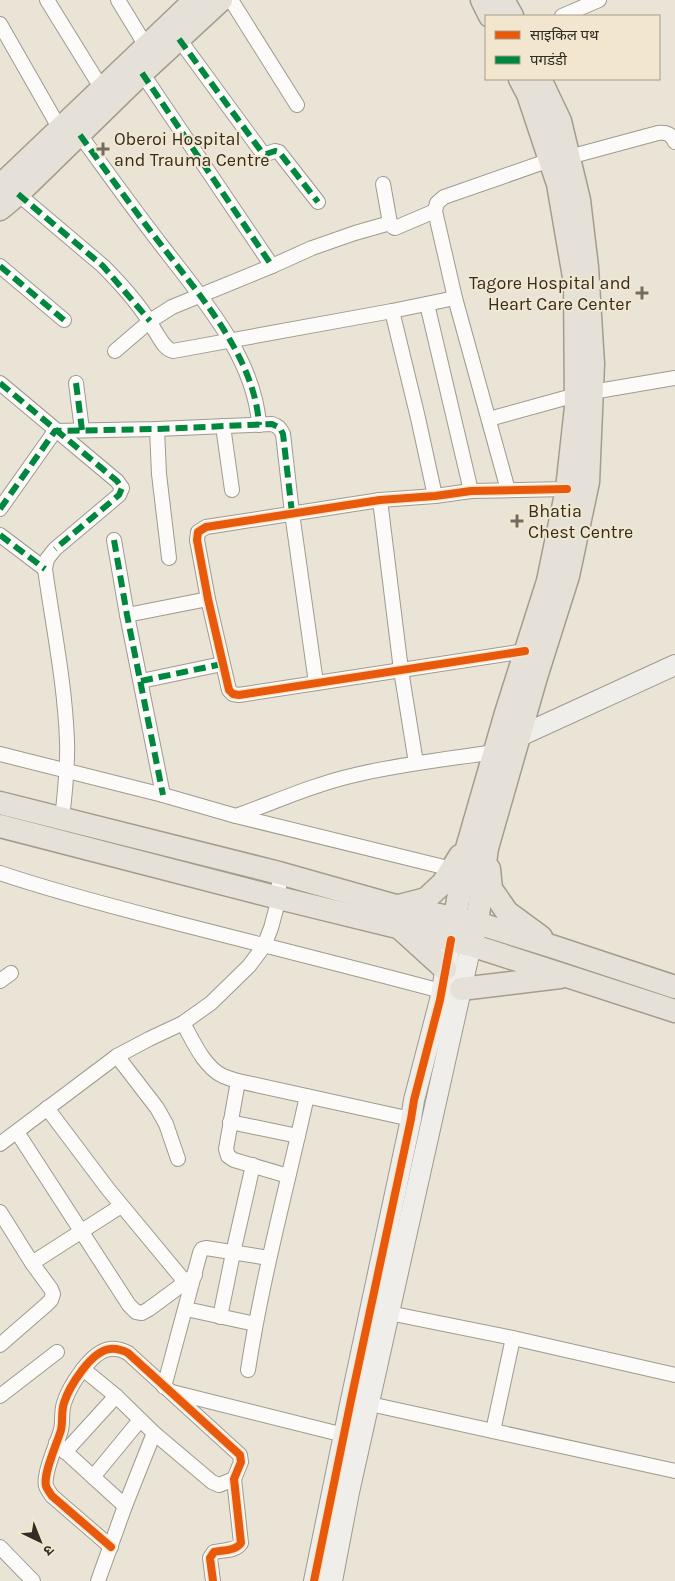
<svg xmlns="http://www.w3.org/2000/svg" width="675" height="1581" viewBox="0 0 675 1581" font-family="Karla,'Noto Sans Devanagari',sans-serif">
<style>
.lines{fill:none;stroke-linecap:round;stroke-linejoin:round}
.street-casing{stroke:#9f9a90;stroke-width:16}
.secondary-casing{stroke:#9f9a90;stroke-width:22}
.primary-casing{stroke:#a49d8c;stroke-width:25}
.street{stroke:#fcfbf9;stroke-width:14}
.secondary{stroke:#f0eeea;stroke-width:20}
.primary{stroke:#e5e1d9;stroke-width:22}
.quiet{stroke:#00873e;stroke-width:6;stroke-dasharray:12 6;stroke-linecap:butt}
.cycleway-casing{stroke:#f2e7ce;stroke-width:11}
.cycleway{stroke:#e8590c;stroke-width:8}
.poi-dot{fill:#726d62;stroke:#f2e7ce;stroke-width:2}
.labels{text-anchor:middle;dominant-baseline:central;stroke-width:4;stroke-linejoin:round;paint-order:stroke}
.poi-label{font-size:18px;fill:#312d23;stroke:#f2e7ce;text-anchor:start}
</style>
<rect width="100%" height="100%" fill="#eae4d6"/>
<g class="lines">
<defs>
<g id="street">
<path d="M 47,0 L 102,89"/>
<path d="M 118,0 L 146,46"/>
<path d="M 231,0 L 297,105"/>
<path d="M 562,16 L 599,0"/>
<path d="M 0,24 L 60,129"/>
<path d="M 179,39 L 261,151 L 266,154 L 275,151 L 279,152 L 318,202"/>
<path d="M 142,73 L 272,266"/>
<path d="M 80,135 C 107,172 134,210 162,246 C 201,297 255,358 259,425"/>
<path d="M 569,157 L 658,133 C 667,132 671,134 675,142"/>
<path d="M 383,184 L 390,223"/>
<path d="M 18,194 L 103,266 C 122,285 142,307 155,331 C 160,338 164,349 173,351 L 392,311 L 455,298"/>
<path d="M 0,266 L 64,320"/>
<path d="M 427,304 L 471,491"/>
<path d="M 392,311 L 418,418 L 435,496"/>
<path d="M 115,351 L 150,321 L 172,307 L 272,266 L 312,248 L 355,233 L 390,223 L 393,227 L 395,228 L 435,211"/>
<path d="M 0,383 L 117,481 L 122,488 L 119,495 L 55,549 L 47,559 L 45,569 C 53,626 65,684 67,741 C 68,767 65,793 62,819"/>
<path d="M 76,383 L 82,430"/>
<path d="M 592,392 L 675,378"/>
<path d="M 489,419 L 576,395"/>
<path d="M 223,426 L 232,490"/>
<path d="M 157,429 L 159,474 L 169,558"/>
<path d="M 508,490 L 455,298 L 435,211 L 437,203 L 444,197 L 550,160"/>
<path d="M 380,500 L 401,670 L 416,763"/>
<path d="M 0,509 L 55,431 L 157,429 L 272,424 C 278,426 280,428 283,434 L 292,513 L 316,683"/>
<path d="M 0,535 L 45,569"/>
<path d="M 114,540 L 127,615 L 163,795"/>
<path d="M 127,615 L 208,599"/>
<path d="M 525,651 L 239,695 L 233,694 L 229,690 L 208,599 L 197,540 L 198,532 L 206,527 L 380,500 L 435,496 L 471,491 L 567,489"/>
<path d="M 141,681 L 222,664"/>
<path d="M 0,754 L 163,795 L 236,816 L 452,869"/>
<path d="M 236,816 C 275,802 315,784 355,775 C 401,764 448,759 495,752"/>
<path d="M 0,873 C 53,891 107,905 161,919 C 254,943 348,966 441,991"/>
<path d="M 0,981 L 11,973"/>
<path d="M 183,1023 C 193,1041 204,1067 223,1076 C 228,1078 234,1080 238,1081"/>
<path d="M 117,1056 L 157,1108 L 166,1124 L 178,1159"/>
<path d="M 47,1108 L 108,1189 L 186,1283"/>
<path d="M 230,1122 L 298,1136"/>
<path d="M 17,1132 L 129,1305 L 136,1312 L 142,1313 L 149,1309 L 195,1275"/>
<path d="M 0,1144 L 117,1056 L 149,1039 L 183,1023 L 211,1003 L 249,966 L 264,946 L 271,928 L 279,898 L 279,873"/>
<path d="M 288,1176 L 234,1160 L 228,1156 L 226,1149 L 238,1081 L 411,1119"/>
<path d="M 0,1212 L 32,1263 L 51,1289 L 53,1294 L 51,1300 L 46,1305 L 0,1345"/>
<path d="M 32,1263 L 121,1206"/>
<path d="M 186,1309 L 255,1324"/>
<path d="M 389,1313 L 513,1338 L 675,1375"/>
<path d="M 220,1317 L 233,1253 L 253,1165"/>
<path d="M 83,1369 L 116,1396 L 154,1433 L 212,1482 L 219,1485 L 234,1479"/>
<path d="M 248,1370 C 262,1278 287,1187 307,1096"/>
<path d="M 164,1387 L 200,1253 L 202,1249 L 206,1248 L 269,1258"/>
<path d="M 172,1392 L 344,1435"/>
<path d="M 0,1396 L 57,1352"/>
<path d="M 361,1402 L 675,1471"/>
<path d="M 493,1431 L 513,1338"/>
<path d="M 56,1443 L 125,1506"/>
<path d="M 65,1452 L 116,1396"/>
<path d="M 93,1477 L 140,1420"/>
<path d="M 0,1547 L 33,1581"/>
<path d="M 111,1547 L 52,1496 C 50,1493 47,1489 46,1486 C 43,1473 57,1444 61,1430 C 63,1421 61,1412 64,1403 C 69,1387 91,1351 110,1349 C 117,1348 122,1350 128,1353 L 240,1455 L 241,1462 L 234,1479 L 241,1543 C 236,1551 223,1550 214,1552 L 210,1558 L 213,1581"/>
<path d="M 98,1581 L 125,1506 L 154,1433"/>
</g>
<g id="secondary">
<path d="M 520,736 L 675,665"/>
<path d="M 314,1581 L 351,1400 L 411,1119 L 414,1100 L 440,1000 L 451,940"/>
<path d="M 332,1581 L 349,1492 L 471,945"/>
</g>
<g id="primary">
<path d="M 482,0 L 490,16"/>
<path d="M 503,0 L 512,16"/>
<path d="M 0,186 L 195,0"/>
<path d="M 0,209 L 18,194 L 142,73 L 221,0"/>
<path d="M 0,803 L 279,873 L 396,906 L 477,923 L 554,947 L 675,987"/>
<path d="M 0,826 L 279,898 L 471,945 L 675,1011"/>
<path d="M 489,869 L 491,889 L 507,912 L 541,937"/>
<path d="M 399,906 L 426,899 L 443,883 L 460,856"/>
<path d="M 401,929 L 445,969"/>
<path d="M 451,940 L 467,848 L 506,713 L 548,581 L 567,489 L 576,407 L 575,283 L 558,184 L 528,94 L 520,79"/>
<path d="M 471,945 L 477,923 L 487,848 L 536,677 L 568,576 L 588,482 L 593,364 L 587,267 L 579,200 L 560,121 L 540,79"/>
<path d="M 461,989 L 560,977"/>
</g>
</defs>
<use href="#street" class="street-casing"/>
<use href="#secondary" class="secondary-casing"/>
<use href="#primary" class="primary-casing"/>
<use href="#street" class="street"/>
<use href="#secondary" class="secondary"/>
<use href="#primary" class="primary"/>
<g class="quiet">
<path d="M 179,39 L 261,151 L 266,154 L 275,151 L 279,152 L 318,202"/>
<path d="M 142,73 L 272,266"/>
<path d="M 80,135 C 107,172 134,210 162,246 C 201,297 255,358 259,425"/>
<path d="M 18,194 L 103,266 L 150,321"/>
<path d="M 0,266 L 64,320"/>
<path d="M 0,383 L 117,481 L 122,488 L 119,495 L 55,549"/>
<path d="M 76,383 L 82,430"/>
<path d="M 0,509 L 55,431 L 157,429 L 272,424 L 280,428 L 283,434 L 292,513"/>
<path d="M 0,535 L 45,569"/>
<path d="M 114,540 L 127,615 L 163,795"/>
<path d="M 141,681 L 222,664"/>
</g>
<defs>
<g id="cycleway">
<path d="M 525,651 L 239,695 L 233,694 L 229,690 L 208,599 L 197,540 L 198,532 L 206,527 L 380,500 L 435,496 L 471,491 L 567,489"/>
<path d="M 111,1547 L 52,1496 C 50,1493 47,1489 46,1486 C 43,1473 57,1444 61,1430 C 63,1421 61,1412 64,1403 C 69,1387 91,1351 110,1349 C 117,1348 122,1350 128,1353 L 240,1455 L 241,1462 L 234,1479 L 241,1543 C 236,1551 223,1550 214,1552 L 210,1558 L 213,1581"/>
<path d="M 314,1581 L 351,1400 L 411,1119 L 414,1100 L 440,1000 L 451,940"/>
</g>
</defs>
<use href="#cycleway" class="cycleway-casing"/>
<use href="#cycleway" class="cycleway"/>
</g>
<g class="poi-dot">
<path d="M100.5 141.5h5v5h5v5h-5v5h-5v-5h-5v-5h5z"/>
<path d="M639.5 285.5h5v5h5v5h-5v5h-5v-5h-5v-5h5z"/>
<path d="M514.5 513.5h5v5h5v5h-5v5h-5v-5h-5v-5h5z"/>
</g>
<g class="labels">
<g class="poi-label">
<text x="114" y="139">Oberoi Hospital<tspan x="114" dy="21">and Trauma Centre</tspan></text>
<text x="631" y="283" text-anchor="end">Tagore Hospital and<tspan x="631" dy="21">Heart Care Center</tspan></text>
<text x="528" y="511">Bhatia<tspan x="528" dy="21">Chest Centre</tspan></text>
</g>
</g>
<rect x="485" y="15" width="175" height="65" fill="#f2e7ce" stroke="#a59d8a"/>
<rect x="495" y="31" width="25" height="8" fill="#e8590c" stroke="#a59d8a"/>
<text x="530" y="40" font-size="15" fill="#312d23">साइकिल पथ</text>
<rect x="495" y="56" width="25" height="8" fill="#00873e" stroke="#a59d8a"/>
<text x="530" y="65" font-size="15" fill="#312d23">पगडंडी</text>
<g transform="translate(40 1541) rotate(137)" stroke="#f2e7ce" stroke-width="4" paint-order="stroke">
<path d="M0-4L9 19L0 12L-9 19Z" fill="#312d23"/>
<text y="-8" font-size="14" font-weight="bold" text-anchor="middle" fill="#312d23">उ</text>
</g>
</svg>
